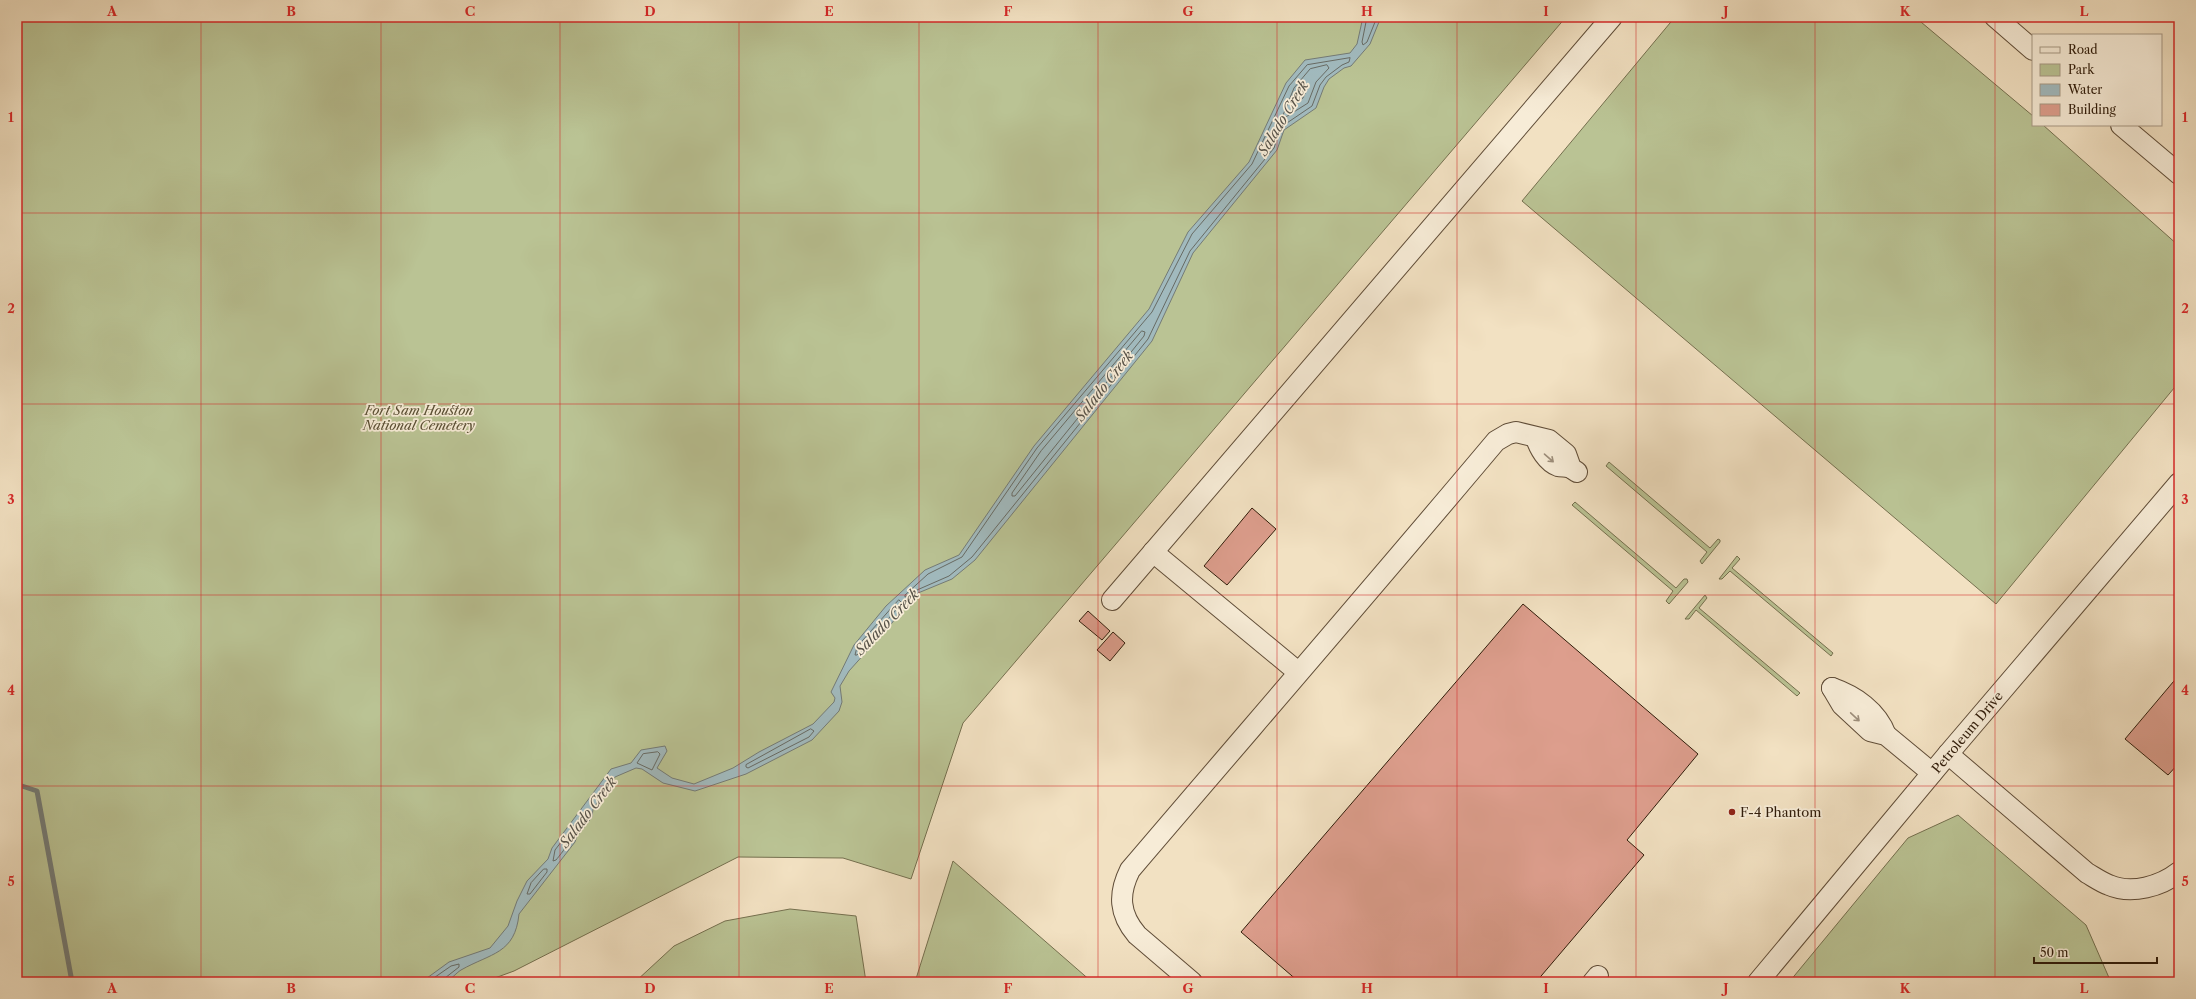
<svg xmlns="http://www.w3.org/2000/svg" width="2196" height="999" viewBox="0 0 2196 999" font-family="'Libre Caslon Text',serif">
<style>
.green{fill:#bac394;stroke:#75704f}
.water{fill:#a1babe;stroke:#747b76}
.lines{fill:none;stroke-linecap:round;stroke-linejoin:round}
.shore{stroke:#686b64;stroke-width:1}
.stream{stroke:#747b76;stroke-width:5}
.building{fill:#dd9e8d;stroke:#301c0a}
.minor-casing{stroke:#604d38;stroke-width:22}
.minor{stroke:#f7ecd7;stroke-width:20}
.oneway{stroke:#9d8e7b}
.grid{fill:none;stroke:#d62828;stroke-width:1;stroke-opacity:0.55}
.poi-dot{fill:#8f2418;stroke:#f7ecd7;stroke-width:1.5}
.labels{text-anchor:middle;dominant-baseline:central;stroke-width:3.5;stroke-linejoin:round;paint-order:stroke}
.park-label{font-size:13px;font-style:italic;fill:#594e33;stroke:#f7ecd7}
.street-label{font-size:13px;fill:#301c0a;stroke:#f7ecd7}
.poi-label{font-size:13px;fill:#301c0a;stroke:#f7ecd7;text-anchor:start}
.water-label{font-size:14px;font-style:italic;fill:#585349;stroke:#f7ecd7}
.neatline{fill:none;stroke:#d62828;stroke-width:1.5}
.grid-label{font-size:13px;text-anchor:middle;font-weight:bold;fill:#d62828}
</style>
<rect width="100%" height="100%" fill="#f2e1c2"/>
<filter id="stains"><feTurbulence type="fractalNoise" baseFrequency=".005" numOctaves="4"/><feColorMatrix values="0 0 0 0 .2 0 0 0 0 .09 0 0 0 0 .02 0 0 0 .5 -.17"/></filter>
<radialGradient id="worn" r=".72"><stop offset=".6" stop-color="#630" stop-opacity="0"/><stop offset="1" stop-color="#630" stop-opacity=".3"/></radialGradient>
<g class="green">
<path d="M 17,17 L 1566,17 L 963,723 L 911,879 L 843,858 L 738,857 L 514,971 L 484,982 L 17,982 Z"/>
<path d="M 1675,17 L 1915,17 L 2033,116 L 2033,125 L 2043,125 L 2179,246 L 2179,382 L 1996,604 L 1522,201 Z"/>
<path d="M 1609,462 L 1710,548 L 1718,539 L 1720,540 L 1720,542 L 1702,564 L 1700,561 L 1707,552 L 1606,466 Z"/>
<path d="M 1575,502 L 1676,588 L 1684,579 L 1687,579 L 1688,582 L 1669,604 L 1666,601 L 1673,591 L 1572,505 Z"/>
<path d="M 1737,556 L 1740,559 L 1732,568 L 1833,653 L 1831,656 L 1730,571 L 1722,579 L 1719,579 Z"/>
<path d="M 1705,595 L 1707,598 L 1699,608 L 1800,693 L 1797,696 L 1696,610 L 1689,619 L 1685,619 Z"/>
<path d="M 1958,815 L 2086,925 L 2110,980 L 2119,982 L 1790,981 L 1908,838 Z"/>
<path d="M 953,861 L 1092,982 L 915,982 Z"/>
<path d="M 790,909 L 856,916 L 866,982 L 635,982 L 674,946 L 725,921 Z"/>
</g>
<path class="water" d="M 1363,17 L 1381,17 L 1370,44 L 1351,66 L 1344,68 L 1329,79 L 1324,87 L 1316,108 L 1284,130 L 1277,150 L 1193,253 L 1152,341 L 975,560 L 952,579 L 918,593 L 904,606 L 892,623 L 849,671 L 840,686 L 842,702 L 839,711 L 812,740 L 746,774 L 695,791 L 663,783 L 642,769 L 636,768 L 615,777 L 593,809 L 592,817 L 577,836 L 575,842 L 519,914 C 515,954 491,953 461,970 C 456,973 450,981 444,982 C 419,985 389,982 364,982 L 427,978 L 449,962 L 490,948 L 508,926 L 517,901 L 527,881 L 548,859 L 552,848 L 611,769 L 631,763 L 641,750 L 665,746 L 667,751 L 657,768 L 672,778 L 694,784 L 733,768 L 759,752 L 813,724 L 834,702 L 835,698 L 831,692 L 854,645 L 886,606 L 925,570 L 959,555 L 1034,446 L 1149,309 L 1188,232 L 1249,162 L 1286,83 L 1305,60 L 1350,53 L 1357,44 Z"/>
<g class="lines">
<g class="shore">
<path d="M 1367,17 L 1362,42 L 1363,45 L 1367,42 L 1377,17"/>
<path d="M 1350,58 L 1349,62 L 1342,65 L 1326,77 L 1320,85 L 1312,106 L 1281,127 L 1274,148 L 1190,251 L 1148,339 L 972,557 L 949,576 L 917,590 L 905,597 L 905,595 L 928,574 L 962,557 L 1037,448 L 1152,312 L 1192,234 L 1252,164 L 1289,86 L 1307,65 Z"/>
<path d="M 1327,65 L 1329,68 L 1316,82 L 1308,103 L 1281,120 L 1294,88 L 1310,69 Z"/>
<path d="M 1305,84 L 1308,86 L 1303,98 L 1296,103 L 1295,100 Z"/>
<path d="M 1142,331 L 1145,332 L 1144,336 L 1015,496 L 1012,496 L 1012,493 L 1041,451 Z"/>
<path d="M 899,600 L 902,603 L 857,655 L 855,655 L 857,647 Z"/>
<path d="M 811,729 L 814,731 L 809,737 L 748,768 L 746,767 L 746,765 Z"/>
<path d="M 658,752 L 660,754 L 652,770 L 637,763 L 643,754 Z"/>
<path d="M 588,810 C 589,817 562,853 556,860 L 553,861 L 555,850 L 585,811 Z"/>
<path d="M 544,869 L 547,869 L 547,872 L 530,894 L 527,894 L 531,883 Z"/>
<path d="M 428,982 L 451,966 L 459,964 L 459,967 L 445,978 L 444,982"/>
</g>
<path class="stream" d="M 17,786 L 22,786 L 37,791 L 72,982"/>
</g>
<g class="building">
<path d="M 1252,508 L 1276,529 L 1227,585 L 1204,566 Z"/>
<path d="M 1523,604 L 1698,754 L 1627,840 L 1644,855 L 1536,982 L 1299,982 L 1241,932 Z"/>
<path d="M 1088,611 L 1110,631 L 1102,640 L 1079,621 Z"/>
<path d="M 1113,632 L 1125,643 L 1110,661 L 1097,650 Z"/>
<path d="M 2179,675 L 2179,763 L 2168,775 L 2125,739 Z"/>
</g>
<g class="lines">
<defs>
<g id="minor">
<path d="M 1995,17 L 2033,50"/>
<path d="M 2121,125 L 2179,174"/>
<path d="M 1536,438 C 1539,448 1547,462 1558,466 C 1562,467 1567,466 1571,468"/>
<path d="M 1153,552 L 1298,672"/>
<path d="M 1112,600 L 1612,17"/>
<path d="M 1832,688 L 1842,705 L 1870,731 L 1886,735 L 1932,773"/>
<path d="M 1832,688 C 1855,696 1877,711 1886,735"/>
<path d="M 1948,754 L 2087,873 C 2094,877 2101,882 2109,885 C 2132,895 2161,886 2179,872"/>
<path d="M 1192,982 L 1137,935 C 1119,914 1118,894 1130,870 C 1252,727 1375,585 1496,441 L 1508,434 L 1516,432 L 1549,440 L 1566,454 L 1571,468 L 1577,472"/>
<path d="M 1593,982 L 1598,976"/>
<path d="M 1758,982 L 1948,754 L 2179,483"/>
</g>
</defs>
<use href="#minor" class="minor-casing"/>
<use href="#minor" class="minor"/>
</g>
<defs><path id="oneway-shaft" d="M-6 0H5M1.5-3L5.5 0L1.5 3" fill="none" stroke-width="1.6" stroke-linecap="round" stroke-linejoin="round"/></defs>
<g class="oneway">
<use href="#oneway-shaft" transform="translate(1549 458) rotate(41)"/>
<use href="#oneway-shaft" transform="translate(1855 717) rotate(43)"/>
</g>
<path class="grid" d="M 201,17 L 201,982M 381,17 L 381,982M 560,17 L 560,982M 739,17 L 739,982M 919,17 L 919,982M 1098,17 L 1098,982M 1277,17 L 1277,982M 1457,17 L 1457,982M 1636,17 L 1636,982M 1815,17 L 1815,982M 1995,17 L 1995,982M 17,213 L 2179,213M 17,404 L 2179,404M 17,595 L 2179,595M 17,786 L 2179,786"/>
<circle class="poi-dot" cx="1732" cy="812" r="4"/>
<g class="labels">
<g class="park-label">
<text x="419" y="410">Fort Sam Houston<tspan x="419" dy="15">National Cemetery</tspan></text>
</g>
<g class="street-label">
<text transform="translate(1967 732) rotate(-50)">Petroleum Drive</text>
</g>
<g class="poi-label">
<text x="1740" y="812">F-4 Phantom</text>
</g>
<g class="water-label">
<text transform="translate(1283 118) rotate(-59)">Salado Creek</text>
<text transform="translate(1104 386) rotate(-52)">Salado Creek</text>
<text transform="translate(887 622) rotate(-46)">Salado Creek</text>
<text transform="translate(588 812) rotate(-53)">Salado Creek</text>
</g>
</g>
<rect width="2196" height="999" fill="none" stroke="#f2e1c2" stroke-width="44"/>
<rect x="2032" y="34" width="130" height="92" fill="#f7ecd7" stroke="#a79985"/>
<rect x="2040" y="47" width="20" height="6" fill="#f7ecd7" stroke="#a79985"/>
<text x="2068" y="54" font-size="12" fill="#301c0a">Road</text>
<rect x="2040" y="64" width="20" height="12" fill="#bac394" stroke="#a79985"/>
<text x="2068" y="74" font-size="12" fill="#301c0a">Park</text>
<rect x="2040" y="84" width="20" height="12" fill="#a1babe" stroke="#a79985"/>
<text x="2068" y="94" font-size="12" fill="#301c0a">Water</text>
<rect x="2040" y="104" width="20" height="12" fill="#dd9e8d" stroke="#a79985"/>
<text x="2068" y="114" font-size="12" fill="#301c0a">Building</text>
<path d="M2034 957v6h123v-6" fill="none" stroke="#301c0a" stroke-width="2"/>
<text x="2040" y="957" font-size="12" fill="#301c0a" stroke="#f7ecd7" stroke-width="3" paint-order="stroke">50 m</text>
<rect x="22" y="22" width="2152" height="955" class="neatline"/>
<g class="grid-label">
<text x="112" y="16">A</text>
<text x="291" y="16">B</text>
<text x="470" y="16">C</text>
<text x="650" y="16">D</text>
<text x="829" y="16">E</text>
<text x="1008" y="16">F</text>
<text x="1188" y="16">G</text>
<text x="1367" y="16">H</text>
<text x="1546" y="16">I</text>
<text x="1726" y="16">J</text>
<text x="1905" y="16">K</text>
<text x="2084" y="16">L</text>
<text x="11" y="122">1</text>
<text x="2185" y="122">1</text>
<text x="11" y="313">2</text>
<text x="2185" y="313">2</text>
<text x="11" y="504">3</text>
<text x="2185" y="504">3</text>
<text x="11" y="695">4</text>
<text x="2185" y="695">4</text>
<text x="11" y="886">5</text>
<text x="2185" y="886">5</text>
<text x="112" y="993">A</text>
<text x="291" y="993">B</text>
<text x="470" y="993">C</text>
<text x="650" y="993">D</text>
<text x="829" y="993">E</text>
<text x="1008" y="993">F</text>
<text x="1188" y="993">G</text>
<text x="1367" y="993">H</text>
<text x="1546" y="993">I</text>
<text x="1726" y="993">J</text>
<text x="1905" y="993">K</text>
<text x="2084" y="993">L</text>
</g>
<rect width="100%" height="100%" filter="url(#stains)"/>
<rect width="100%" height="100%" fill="url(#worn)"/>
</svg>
